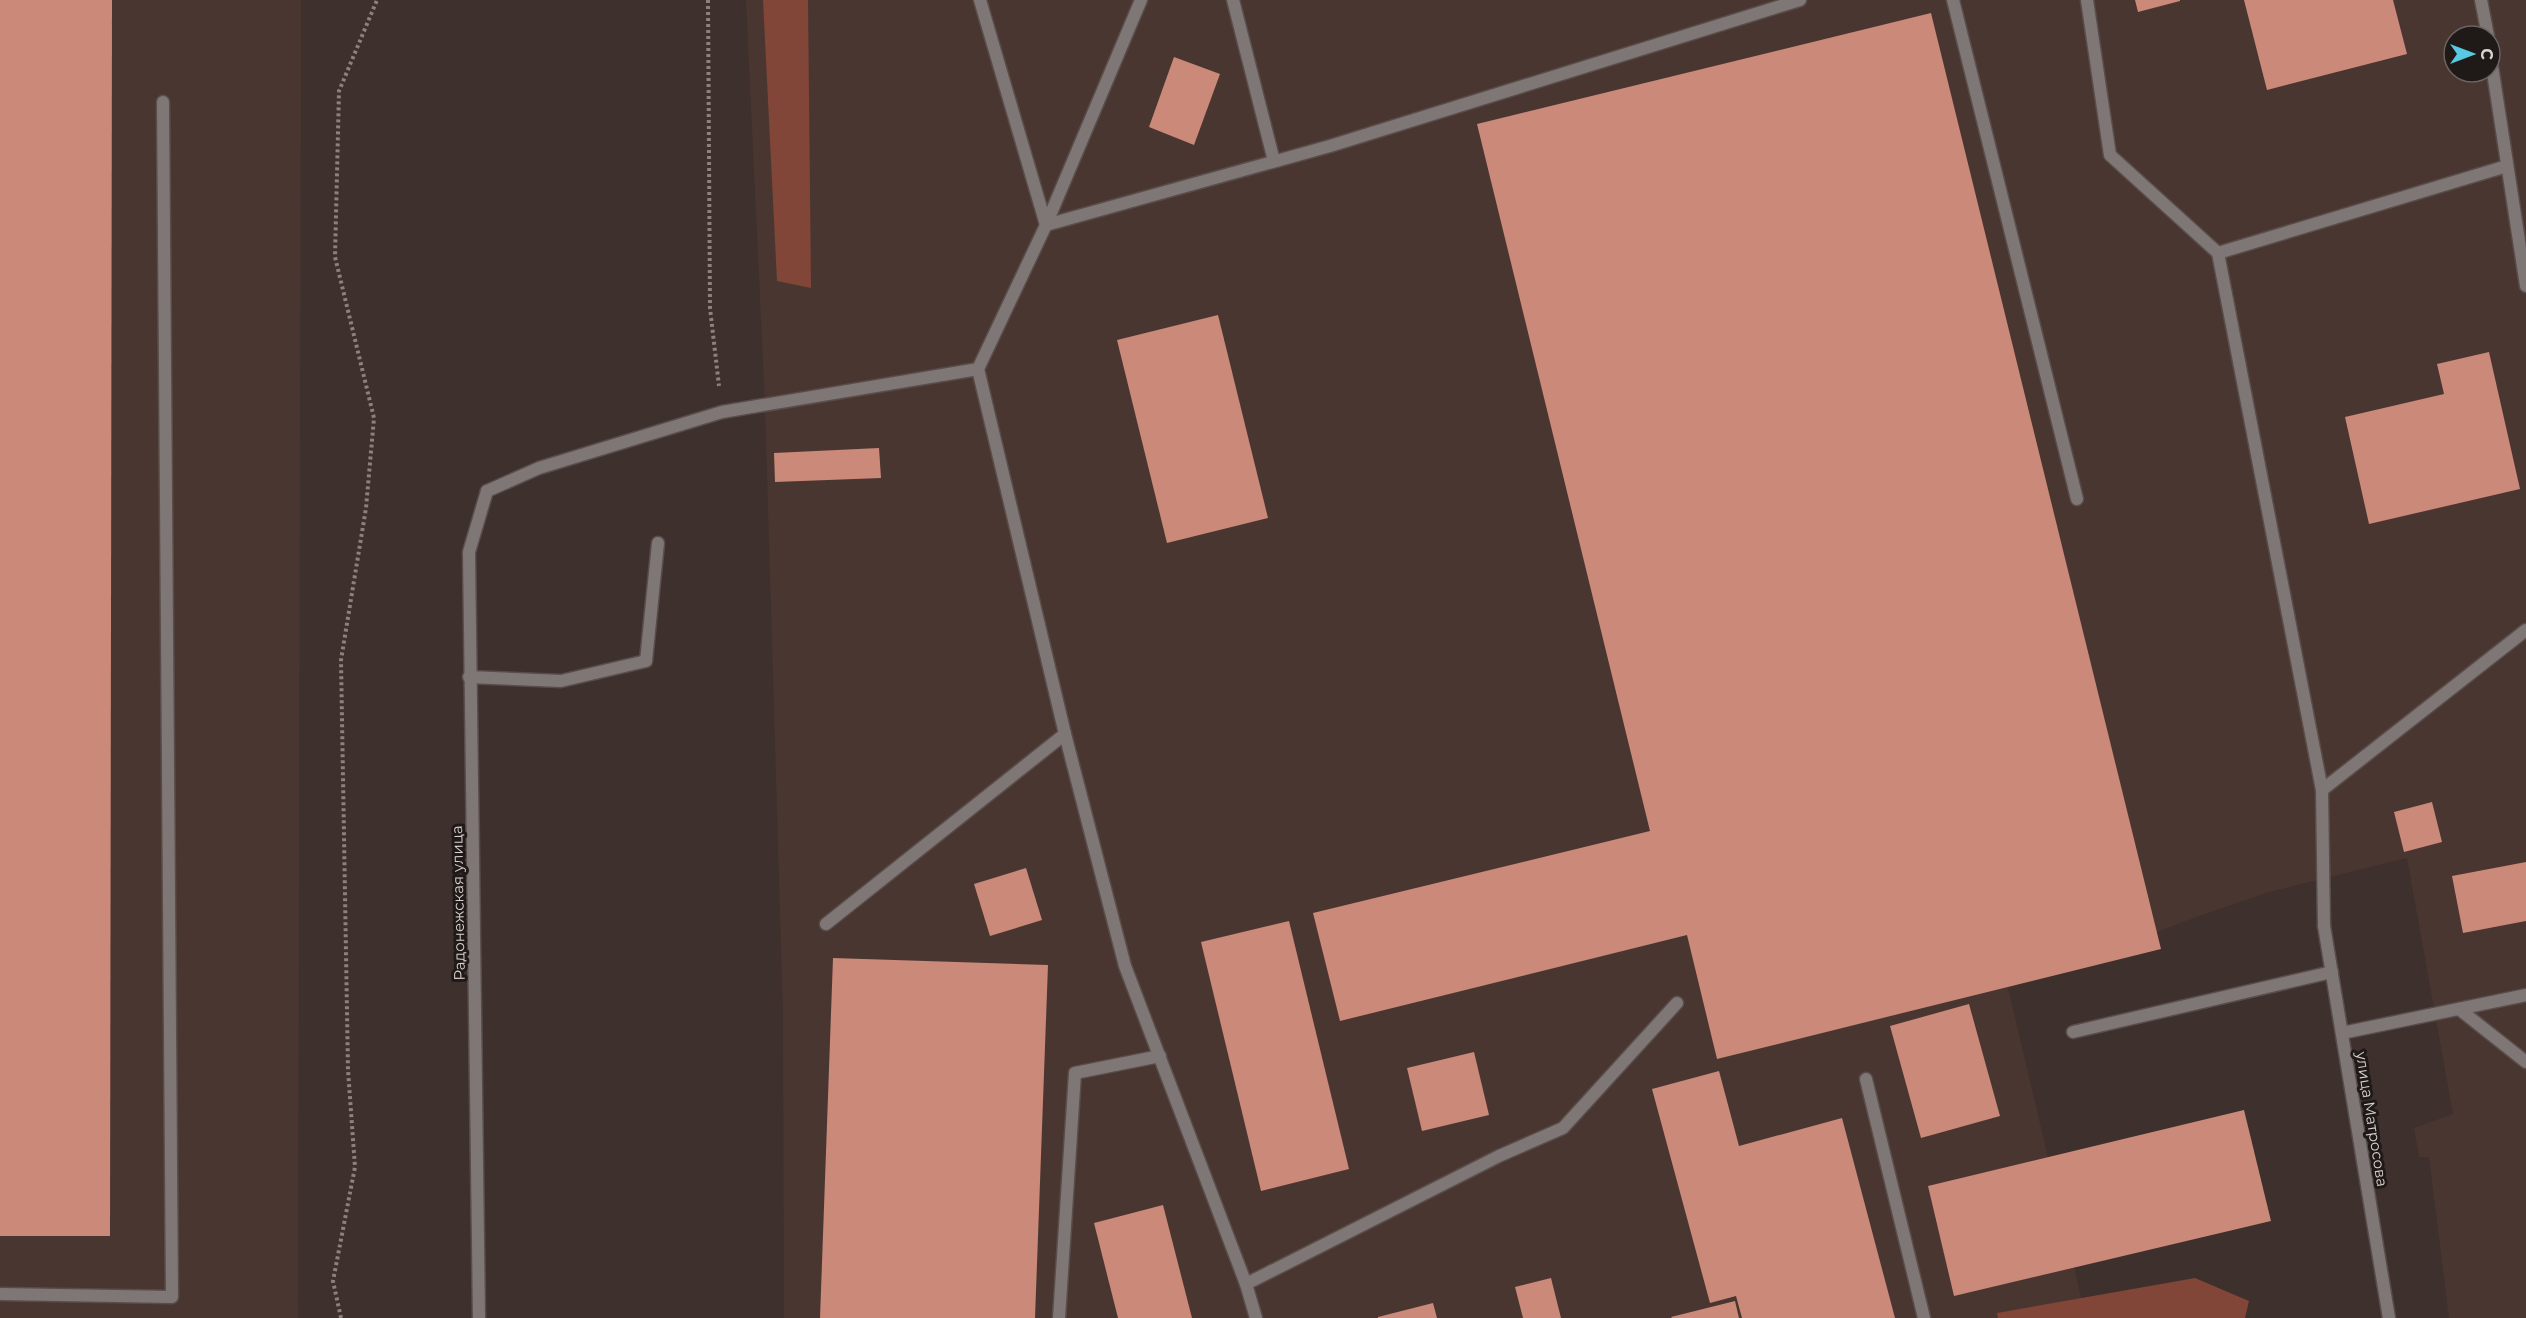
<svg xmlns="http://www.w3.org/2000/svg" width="2526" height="1318" viewBox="0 0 2526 1318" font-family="Montserrat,sans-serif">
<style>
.built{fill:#4a3631;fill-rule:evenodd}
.forest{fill:#814638}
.building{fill:#ca8979}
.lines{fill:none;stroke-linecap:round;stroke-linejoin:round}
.service-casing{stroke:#594d4b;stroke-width:15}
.minor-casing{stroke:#594d4b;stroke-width:15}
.path{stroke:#8b817e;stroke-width:4;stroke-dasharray:3 3;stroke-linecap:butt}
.service{stroke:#7e7776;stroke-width:12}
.minor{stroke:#7e7776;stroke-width:12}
.labels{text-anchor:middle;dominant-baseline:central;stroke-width:6;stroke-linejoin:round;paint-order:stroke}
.street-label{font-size:15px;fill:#dbd3d1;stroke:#1f1918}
</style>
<rect width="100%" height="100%" fill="#3d302d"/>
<g class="built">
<path d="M 0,0 L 301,0 L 298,1318 L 0,1318 Z"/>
<path d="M 746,0 L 2526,0 L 2526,1318 L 2449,1318 L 2429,1157 L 2419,1157 L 2414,1128 L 2453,1114 L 2407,858 L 2269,892 L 2199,916 L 2008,988 L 2086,1318 L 784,1318 L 783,1015 L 765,405 ZM 2454,36 L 2490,36 L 2490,72 L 2454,72 Z"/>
</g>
<g class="forest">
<path d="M 763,0 L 808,0 L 811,288 L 777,281 Z"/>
<path d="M 2195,1278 L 2249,1301 L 2245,1318 L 1998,1318 L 1997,1313 Z"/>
</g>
<g class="building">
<path d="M 0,0 L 112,0 L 110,1236 L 0,1236 Z"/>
<path d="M 2135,0 L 2180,0 L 2180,1 L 2138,12 Z"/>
<path d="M 2244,0 L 2393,0 L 2407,54 L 2267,90 Z"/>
<path d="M 1931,13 L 2161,949 L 1717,1059 L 1687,935 L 1340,1021 L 1313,913 L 1650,831 L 1477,124 Z"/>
<path d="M 1174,57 L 1220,74 L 1194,145 L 1149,127 Z"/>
<path d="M 1218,315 L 1268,518 L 1167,543 L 1117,340 Z"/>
<path d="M 2489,352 L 2520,489 L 2369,524 L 2345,417 L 2444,394 L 2437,364 Z"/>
<path d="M 879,448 L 881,478 L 775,482 L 774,453 Z"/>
<path d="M 2432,802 L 2442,842 L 2404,852 L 2394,812 Z"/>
<path d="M 2526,862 L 2526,921 L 2463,933 L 2452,876 Z"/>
<path d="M 1026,868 L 1042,920 L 990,936 L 974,884 Z"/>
<path d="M 1289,921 L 1349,1169 L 1261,1191 L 1201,942 Z"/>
<path d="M 833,958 L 1048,965 L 1035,1318 L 820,1318 Z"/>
<path d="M 1969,1004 L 2000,1116 L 1921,1138 L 1890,1026 Z"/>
<path d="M 1474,1052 L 1489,1115 L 1422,1131 L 1407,1068 Z"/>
<path d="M 1719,1071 L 1739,1146 L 1842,1118 L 1895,1318 L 1742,1318 L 1736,1296 L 1710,1303 L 1652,1089 Z"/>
<path d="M 2244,1110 L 2271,1221 L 1954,1296 L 1928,1186 Z"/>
<path d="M 1163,1205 L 1192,1318 L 1118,1318 L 1094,1223 Z"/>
<path d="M 1551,1278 L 1561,1318 L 1523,1318 L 1515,1287 Z"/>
<path d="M 1735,1301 L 1739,1318 L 1672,1318 L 1671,1317 Z"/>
<path d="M 1433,1303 L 1437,1318 L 1378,1318 L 1378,1317 Z"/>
</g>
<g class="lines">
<defs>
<g id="service">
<path d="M 980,0 L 1046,225"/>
<path d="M 1233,0 L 1274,161"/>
<path d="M 1953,0 L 2077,499"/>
<path d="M 2087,0 L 2110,155 L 2218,253 L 2322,790 L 2324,926"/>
<path d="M 2481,0 L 2488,36"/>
<path d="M 2490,53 L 2526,286"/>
<path d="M 1046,225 L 1141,0"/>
<path d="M 2218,253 L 2507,166"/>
<path d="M 978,369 L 1065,734 L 1125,966 L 1246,1284 L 1256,1318"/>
<path d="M 487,491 L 539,468 L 722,412 L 978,369 L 1046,225 L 1330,146 L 1800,0"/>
<path d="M 469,677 L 561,681 L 646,661 L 658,543"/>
<path d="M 2322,790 L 2526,630"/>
<path d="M 826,924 L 1065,734"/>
<path d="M 2459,1009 L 2526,1062"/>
<path d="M 2073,1032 L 2332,972"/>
<path d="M 2342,1033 L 2526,995"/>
<path d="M 1866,1079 L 1924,1318"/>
<path d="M 1246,1284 L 1499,1156 L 1563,1128 L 1677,1003"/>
<path d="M 0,1294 L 172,1297 L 163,102"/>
<path d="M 1059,1318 L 1075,1073 L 1160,1056"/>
</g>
<g id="minor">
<path d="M 2324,926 L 2389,1318"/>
<path d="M 479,1318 L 469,552 L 487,491"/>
</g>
</defs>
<use href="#service" class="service-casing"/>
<use href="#minor" class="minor-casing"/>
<g class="path">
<path d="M 708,0 L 710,308 L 719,386"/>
<path d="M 341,1318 L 333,1281 L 355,1167 L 348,1070 L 341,660 L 366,508 L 374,418 L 335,257 L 339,91 L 377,0"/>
</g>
<use href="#service" class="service"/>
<use href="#minor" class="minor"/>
</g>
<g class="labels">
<g class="street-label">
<text transform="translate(458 903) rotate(-91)">Радонежская улица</text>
<text transform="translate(2372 1119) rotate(81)">улица Матросова</text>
</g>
</g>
<g transform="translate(2472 54) rotate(90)"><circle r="28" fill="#1f1918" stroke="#6a6362" stroke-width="1.5"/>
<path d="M0-4.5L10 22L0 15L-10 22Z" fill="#57c9e2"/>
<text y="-9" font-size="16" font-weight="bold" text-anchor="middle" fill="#dbd3d1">С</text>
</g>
</svg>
